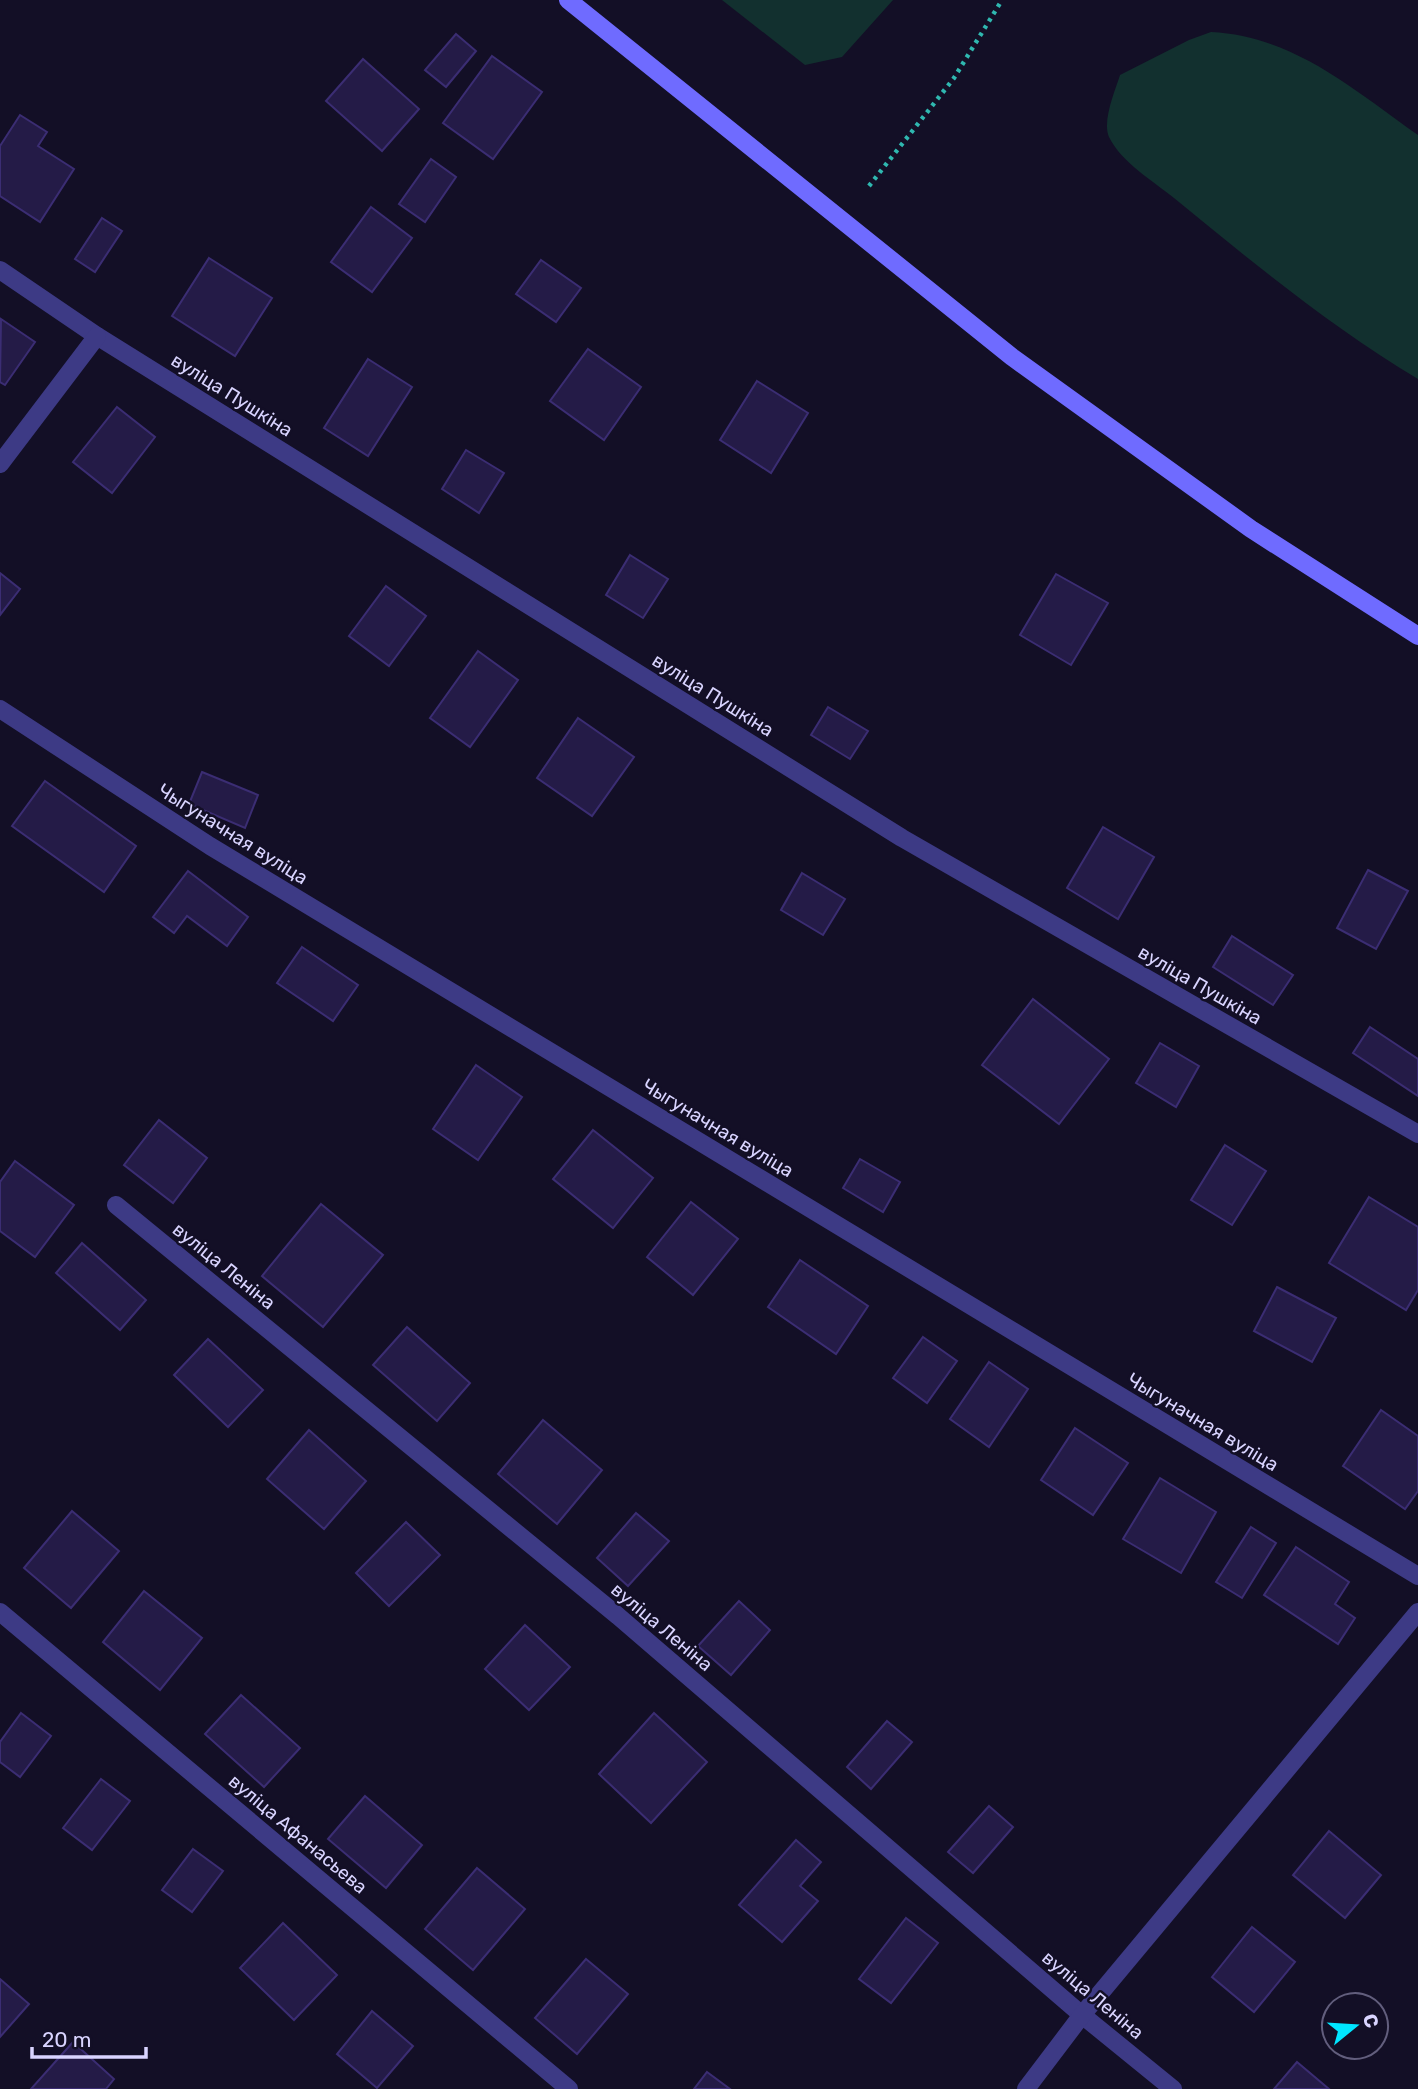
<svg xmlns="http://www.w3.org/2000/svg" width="1418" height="2089" viewBox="0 0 1418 2089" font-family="Rubik,sans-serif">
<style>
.green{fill:#12302f}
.building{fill:#241b47;stroke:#3b2d73;stroke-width:2}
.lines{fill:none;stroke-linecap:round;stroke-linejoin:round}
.path{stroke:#2fb8b0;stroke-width:4.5;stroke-dasharray:3.5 5;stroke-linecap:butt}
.street{stroke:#3d3a85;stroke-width:18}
.secondary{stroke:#6f6bff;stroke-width:18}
.labels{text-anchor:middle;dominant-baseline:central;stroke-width:5;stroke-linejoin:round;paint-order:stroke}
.street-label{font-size:19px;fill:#d9d4ff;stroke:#130f26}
</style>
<rect width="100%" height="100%" fill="#130f26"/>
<g class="green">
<path d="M 722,0 L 893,0 L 842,57 L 805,65 Z"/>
<path d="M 1211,32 C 1294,36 1354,90 1418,135 L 1418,379 C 1331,327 1252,262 1174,198 C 1153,181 1121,162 1109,137 C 1102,121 1115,91 1120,75 L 1189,40 Z"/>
</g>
<g class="building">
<path d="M 456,34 L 476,51 L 446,87 L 425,70 Z"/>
<path d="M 492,56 L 542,92 L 493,159 L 443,123 Z"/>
<path d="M 363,59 L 419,109 L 382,151 L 326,101 Z"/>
<path d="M 20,115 L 47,132 L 38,146 L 74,169 L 40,222 L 0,196 L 0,146 Z"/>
<path d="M 431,159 L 456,177 L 425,222 L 399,204 Z"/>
<path d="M 371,207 L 412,238 L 372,292 L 331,262 Z"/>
<path d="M 102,218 L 122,231 L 95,272 L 75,259 Z"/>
<path d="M 209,258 L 272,298 L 235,356 L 172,316 Z"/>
<path d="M 541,260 L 581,288 L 556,322 L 516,294 Z"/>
<path d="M 1,319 L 35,342 L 5,385 L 0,382 Z"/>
<path d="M 588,349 L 641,387 L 604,440 L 550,401 Z"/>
<path d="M 368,359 L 412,387 L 368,456 L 324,428 Z"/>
<path d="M 757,381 L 808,413 L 771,473 L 720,440 Z"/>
<path d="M 117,407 L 155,437 L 112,493 L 73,462 Z"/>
<path d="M 466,450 L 504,473 L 479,513 L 442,489 Z"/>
<path d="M 630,555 L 668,579 L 643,618 L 606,595 Z"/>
<path d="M 0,573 L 20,589 L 0,615 Z"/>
<path d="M 1056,574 L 1108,603 L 1071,665 L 1020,635 Z"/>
<path d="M 386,586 L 426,616 L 389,666 L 349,636 Z"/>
<path d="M 478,651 L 518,680 L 470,747 L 430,718 Z"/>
<path d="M 828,707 L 868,731 L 850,759 L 811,735 Z"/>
<path d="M 578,718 L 634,757 L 592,816 L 537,778 Z"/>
<path d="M 202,772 L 258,795 L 245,828 L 189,804 Z"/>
<path d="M 45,781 L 136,846 L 104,892 L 12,826 Z"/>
<path d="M 1103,827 L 1154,857 L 1118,919 L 1067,888 Z"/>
<path d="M 1368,870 L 1408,891 L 1376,949 L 1337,928 Z"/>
<path d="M 188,871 L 248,917 L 227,946 L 187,916 L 174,933 L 153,917 Z"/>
<path d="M 802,873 L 845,899 L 823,935 L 781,910 Z"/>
<path d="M 1232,936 L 1293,975 L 1273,1005 L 1213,967 Z"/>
<path d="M 302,947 L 358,985 L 333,1021 L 277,983 Z"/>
<path d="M 1033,999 L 1109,1059 L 1059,1124 L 982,1065 Z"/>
<path d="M 1370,1027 L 1418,1059 L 1418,1096 L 1353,1053 Z"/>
<path d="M 1160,1043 L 1199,1066 L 1176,1107 L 1136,1083 Z"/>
<path d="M 476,1065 L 522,1097 L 478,1160 L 433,1129 Z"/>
<path d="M 159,1120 L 207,1158 L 173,1203 L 124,1165 Z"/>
<path d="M 593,1130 L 653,1178 L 613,1228 L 553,1179 Z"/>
<path d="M 1225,1145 L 1266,1171 L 1232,1225 L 1191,1200 Z"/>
<path d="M 860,1159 L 900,1182 L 883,1212 L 843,1188 Z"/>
<path d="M 15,1161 L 74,1205 L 35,1257 L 0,1231 L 0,1182 Z"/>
<path d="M 1369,1197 L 1418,1227 L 1418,1290 L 1406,1310 L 1329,1263 Z"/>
<path d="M 691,1202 L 738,1239 L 693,1295 L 647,1257 Z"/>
<path d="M 321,1204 L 383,1255 L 323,1327 L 262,1276 Z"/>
<path d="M 82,1243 L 146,1300 L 120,1330 L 56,1273 Z"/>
<path d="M 800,1260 L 868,1306 L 836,1354 L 768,1307 Z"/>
<path d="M 1277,1287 L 1336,1318 L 1312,1362 L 1254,1331 Z"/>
<path d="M 407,1327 L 470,1383 L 437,1421 L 373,1365 Z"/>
<path d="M 923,1337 L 957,1361 L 927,1403 L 893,1378 Z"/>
<path d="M 208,1339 L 263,1390 L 228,1427 L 174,1375 Z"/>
<path d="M 989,1362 L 1028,1389 L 989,1447 L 950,1419 Z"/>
<path d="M 1381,1410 L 1418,1436 L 1418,1491 L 1405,1509 L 1343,1466 Z"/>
<path d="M 543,1420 L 602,1470 L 557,1524 L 498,1474 Z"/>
<path d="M 1075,1428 L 1128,1463 L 1093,1515 L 1041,1480 Z"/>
<path d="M 309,1430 L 366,1481 L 324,1529 L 267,1479 Z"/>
<path d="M 1160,1478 L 1216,1512 L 1181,1573 L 1123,1539 Z"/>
<path d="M 72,1511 L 119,1551 L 71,1608 L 24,1568 Z"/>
<path d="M 636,1513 L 669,1541 L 628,1586 L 597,1558 Z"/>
<path d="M 406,1522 L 440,1555 L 389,1606 L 356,1573 Z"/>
<path d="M 1251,1527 L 1276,1543 L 1242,1598 L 1216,1582 Z"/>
<path d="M 1296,1547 L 1349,1582 L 1335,1604 L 1355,1618 L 1338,1644 L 1264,1595 Z"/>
<path d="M 144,1591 L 202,1638 L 160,1690 L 103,1642 Z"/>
<path d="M 739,1601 L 770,1630 L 731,1675 L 698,1646 Z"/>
<path d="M 525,1625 L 570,1667 L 529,1710 L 485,1669 Z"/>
<path d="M 241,1695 L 300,1748 L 264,1787 L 205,1734 Z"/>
<path d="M 21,1713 L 51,1736 L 20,1777 L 0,1762 L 0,1742 Z"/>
<path d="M 654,1713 L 707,1762 L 651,1823 L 599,1774 Z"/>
<path d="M 887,1721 L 912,1742 L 871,1789 L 847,1767 Z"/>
<path d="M 101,1779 L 130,1801 L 92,1850 L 63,1828 Z"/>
<path d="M 365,1796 L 422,1845 L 386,1888 L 328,1839 Z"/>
<path d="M 989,1806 L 1013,1827 L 973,1873 L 948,1852 Z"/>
<path d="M 1329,1831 L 1381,1875 L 1345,1918 L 1293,1875 Z"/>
<path d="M 796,1840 L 821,1862 L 800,1886 L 818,1901 L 782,1942 L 739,1905 Z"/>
<path d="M 193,1849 L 223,1871 L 192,1912 L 162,1890 Z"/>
<path d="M 477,1868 L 525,1909 L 473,1970 L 425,1929 Z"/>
<path d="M 906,1918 L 938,1943 L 891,2003 L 859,1979 Z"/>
<path d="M 283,1923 L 337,1975 L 294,2020 L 240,1968 Z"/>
<path d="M 1252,1927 L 1295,1962 L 1254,2012 L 1212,1977 Z"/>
<path d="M 586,1959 L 628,1994 L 577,2054 L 535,2018 Z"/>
<path d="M 0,1979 L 29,2004 L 0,2037 Z"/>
<path d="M 372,2011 L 413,2046 L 377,2088 L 337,2054 Z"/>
<path d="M 73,2042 L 114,2079 L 106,2089 L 31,2089 Z"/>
<path d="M 1297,2062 L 1329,2089 L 1274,2089 Z"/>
<path d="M 707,2072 L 730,2089 L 694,2089 Z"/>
</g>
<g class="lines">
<path class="path" d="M 869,186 L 954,78 L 1002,0"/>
<g class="street">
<path d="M 0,270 L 97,336 L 902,838 L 1418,1134"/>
<path d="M 0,464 L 97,336"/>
<path d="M 0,709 L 210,846 L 1418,1576"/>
<path d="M 116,1205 L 618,1616 L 1082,2015 L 1173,2089"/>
<path d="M 0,1612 L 569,2089"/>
<path d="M 1026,2089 L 1082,2015 L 1418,1612"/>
</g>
<path class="secondary" d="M 568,0 L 1012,357 L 1251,529 L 1418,636"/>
</g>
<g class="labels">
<g class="street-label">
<text transform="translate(232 395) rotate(32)">вуліца Пушкіна</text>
<text transform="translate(713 695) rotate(32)">вуліца Пушкіна</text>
<text transform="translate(233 834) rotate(32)">Чыгуначная вуліца</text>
<text transform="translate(1200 985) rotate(30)">вуліца Пушкіна</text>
<text transform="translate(718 1128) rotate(31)">Чыгуначная вуліца</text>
<text transform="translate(224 1266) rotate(39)">вуліца Леніна</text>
<text transform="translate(1203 1422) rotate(31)">Чыгуначная вуліца</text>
<text transform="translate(662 1627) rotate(40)">вуліца Леніна</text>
<text transform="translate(298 1834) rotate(40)">вуліца Афанасьева</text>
<text transform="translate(1093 1995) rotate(40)">вуліца Леніна</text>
</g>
</g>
<g transform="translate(1355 2026) rotate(72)"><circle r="33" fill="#130f26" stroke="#625e7d" stroke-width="2"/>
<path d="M0-5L12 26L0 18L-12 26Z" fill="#00e5ff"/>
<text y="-10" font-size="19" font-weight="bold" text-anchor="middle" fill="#d9d4ff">С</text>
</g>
<path d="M32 2047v10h114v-10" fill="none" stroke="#d9d4ff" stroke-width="3.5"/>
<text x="42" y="2047" font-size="21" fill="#d9d4ff" stroke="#130f26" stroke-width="5" paint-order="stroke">20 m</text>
</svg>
